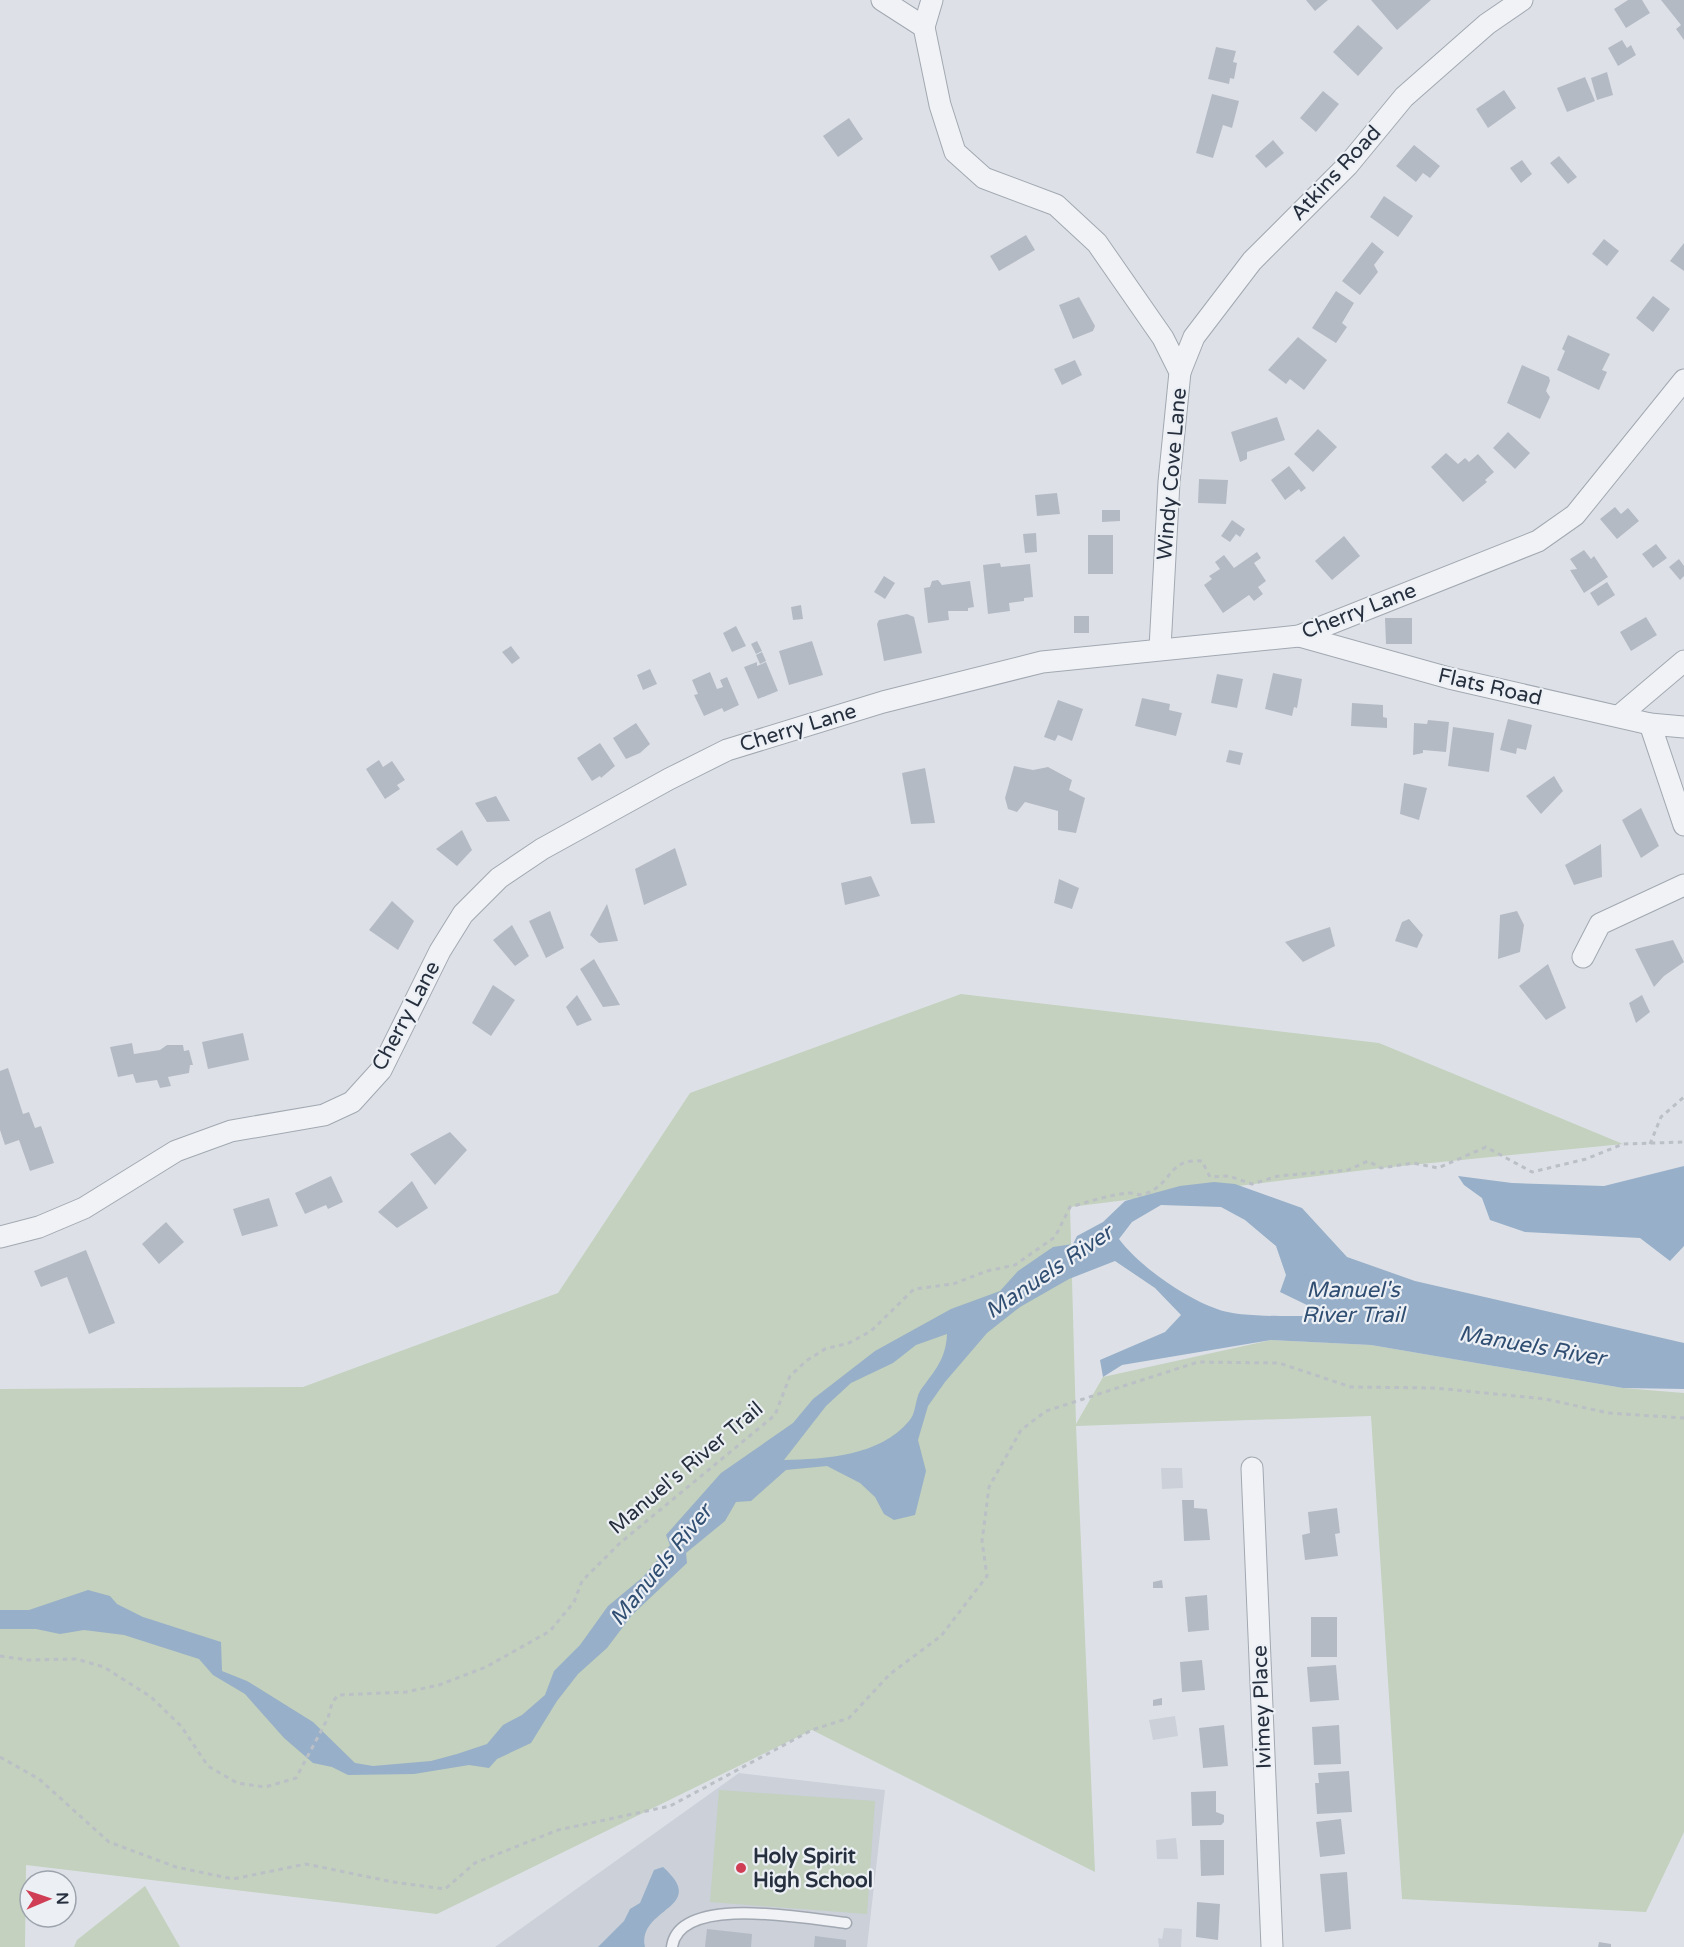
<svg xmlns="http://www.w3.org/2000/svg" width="1684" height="1947" viewBox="0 0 1684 1947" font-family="'Varela Round',sans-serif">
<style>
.built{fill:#cbd0d9}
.green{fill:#c3d1be}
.water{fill:#97afc8;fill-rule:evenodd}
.building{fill:#b4bac4}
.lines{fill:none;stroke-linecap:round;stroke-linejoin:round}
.lane-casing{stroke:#a2a8b1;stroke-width:13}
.street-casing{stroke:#a2a8b1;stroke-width:23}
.path{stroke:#bbbfc6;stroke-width:3;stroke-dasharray:4.5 4.5;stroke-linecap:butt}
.lane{stroke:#f0f2f6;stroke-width:10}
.street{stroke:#f0f2f6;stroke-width:21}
.poi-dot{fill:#d03e55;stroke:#ecf0f5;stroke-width:2}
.labels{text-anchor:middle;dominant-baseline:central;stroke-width:4.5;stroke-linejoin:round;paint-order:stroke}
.street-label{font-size:21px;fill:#262f3e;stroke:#ecf0f5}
.poi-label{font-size:21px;font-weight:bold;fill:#262f3e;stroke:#ecf0f5;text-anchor:start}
.water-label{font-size:22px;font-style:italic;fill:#304e72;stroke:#ecf0f5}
</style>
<rect width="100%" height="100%" fill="#dde1e7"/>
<g class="built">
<path d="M 1161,1468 L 1182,1468 L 1183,1488 L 1162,1489 Z"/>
<path d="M 1175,1716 L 1178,1736 L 1153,1740 L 1149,1720 Z"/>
<path d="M 739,1773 L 885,1790 L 867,1947 L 495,1947 Z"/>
<path d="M 1176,1838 L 1178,1859 L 1157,1859 L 1156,1840 Z"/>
<path d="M 1164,1928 L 1182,1929 L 1181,1947 L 1159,1947 L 1158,1938 L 1162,1939 Z"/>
</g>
<g class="green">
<path d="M 961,994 L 1379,1043 L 1623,1144 L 1381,1168 L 1070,1207 L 1076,1424 L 1103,1377 L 1271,1340 L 1371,1345 L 1623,1388 L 1684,1393 L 1684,1832 L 1646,1912 L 1402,1899 L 1371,1416 L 1076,1426 L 1095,1872 L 812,1730 L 437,1914 L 26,1865 L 25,1947 L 0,1947 L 0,1389 L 303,1387 L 558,1293 L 690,1093 Z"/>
<path d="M 719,1790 L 875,1801 L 867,1914 L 710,1902 Z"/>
<path d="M 145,1886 L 180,1947 L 74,1947 L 77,1940 Z"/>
</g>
<g class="water">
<path d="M 1684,1166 L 1684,1246 L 1670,1261 L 1640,1238 L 1525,1232 L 1490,1220 L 1482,1198 L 1464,1185 L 1458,1176 L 1512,1183 L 1604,1186 Z"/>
<path d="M 1214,1182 L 1235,1184 L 1302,1208 L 1347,1257 L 1415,1281 L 1684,1343 L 1684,1389 L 1623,1388 L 1371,1345 L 1271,1340 L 1122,1365 L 1103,1377 L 1100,1360 L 1165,1332 L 1181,1315 L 1155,1288 L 1115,1261 L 1069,1279 L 1020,1307 L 987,1333 L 945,1382 L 928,1406 L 918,1440 L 926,1471 L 915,1515 L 894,1520 L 884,1514 L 875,1497 L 860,1483 L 827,1466 L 786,1470 L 751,1501 L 736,1502 L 725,1521 L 686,1553 L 687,1563 L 632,1615 L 607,1648 L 578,1674 L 557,1701 L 531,1743 L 497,1759 L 489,1768 L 469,1765 L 414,1774 L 348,1775 L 332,1767 L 313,1763 L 284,1738 L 245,1694 L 213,1675 L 199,1659 L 124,1635 L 84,1630 L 60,1634 L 36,1629 L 0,1629 L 0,1610 L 29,1610 L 88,1590 L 110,1596 L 117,1604 L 143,1617 L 221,1642 L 222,1671 L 247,1681 L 313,1722 L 355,1763 L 373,1766 L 431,1761 L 457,1754 L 487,1744 L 503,1725 L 522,1715 L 545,1695 L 554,1671 L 580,1645 L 608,1606 L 643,1577 L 670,1545 L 666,1535 L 721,1473 L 793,1423 L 813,1399 L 875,1351 L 951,1309 L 1000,1291 L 1018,1271 L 1053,1247 L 1073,1244 L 1077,1236 L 1103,1222 L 1125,1201 L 1180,1186 ZM 1161,1205 L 1221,1207 L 1245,1220 L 1276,1246 L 1286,1275 L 1280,1292 L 1311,1307 L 1305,1316 C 1283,1316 1236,1317 1217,1309 C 1185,1298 1139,1266 1119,1239 L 1132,1222 ZM 947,1334 C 946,1360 934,1371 920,1391 C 915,1400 916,1414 909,1421 C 880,1456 826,1459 784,1460 L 826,1406 L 851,1383 L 893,1363 L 916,1345 Z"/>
<path d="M 663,1867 C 710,1909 637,1907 645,1947 L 598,1947 L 624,1921 L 630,1909 L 640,1903 L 654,1870 Z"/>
</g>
<g class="building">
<path d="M 1306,0 L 1328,0 L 1315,11 Z"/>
<path d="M 1371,0 L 1431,0 L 1397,30 Z"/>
<path d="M 1628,0 L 1642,0 L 1650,13 L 1626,28 L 1614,9 Z"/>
<path d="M 1661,0 L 1684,0 L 1684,40 L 1676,29 L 1681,25 Z"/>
<path d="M 1358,25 L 1383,48 L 1358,76 L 1333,52 Z"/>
<path d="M 1622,40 L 1627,48 L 1631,45 L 1636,55 L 1618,66 L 1608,48 Z"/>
<path d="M 1216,47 L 1236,51 L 1233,62 L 1237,63 L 1234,79 L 1230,78 L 1229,84 L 1208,79 Z"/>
<path d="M 1607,72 L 1613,95 L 1597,100 L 1591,78 Z"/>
<path d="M 1585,77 L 1595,101 L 1567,112 L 1557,88 Z"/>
<path d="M 1504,90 L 1516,108 L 1488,128 L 1476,109 Z"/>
<path d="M 1323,91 L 1339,104 L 1316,132 L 1300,118 Z"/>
<path d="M 1212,94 L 1239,101 L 1232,128 L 1223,125 L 1213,158 L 1196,153 Z"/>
<path d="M 849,118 L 863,139 L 838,157 L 823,136 Z"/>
<path d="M 1273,140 L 1284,153 L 1266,168 L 1255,156 Z"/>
<path d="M 1414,145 L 1440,166 L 1430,178 L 1423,173 L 1416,182 L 1396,166 Z"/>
<path d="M 1559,156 L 1577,177 L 1568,184 L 1550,163 Z"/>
<path d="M 1522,160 L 1532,174 L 1521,183 L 1510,168 Z"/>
<path d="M 1384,196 L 1413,216 L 1398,237 L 1370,217 Z"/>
<path d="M 1026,235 L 1035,250 L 999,271 L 990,256 Z"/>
<path d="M 1604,239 L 1619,251 L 1607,266 L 1592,254 Z"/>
<path d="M 1372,242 L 1384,252 L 1374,265 L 1378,272 L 1360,295 L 1342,281 Z"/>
<path d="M 1684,243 L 1684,271 L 1670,261 Z"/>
<path d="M 1336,291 L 1354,303 L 1342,323 L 1347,327 L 1336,343 L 1312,328 Z"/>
<path d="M 1653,296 L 1670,309 L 1653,332 L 1636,318 Z"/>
<path d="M 1079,297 L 1095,326 L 1093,331 L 1073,339 L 1059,305 Z"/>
<path d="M 1568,335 L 1610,354 L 1602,370 L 1607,372 L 1599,390 L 1557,370 L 1565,351 L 1562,349 Z"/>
<path d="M 1298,337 L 1327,360 L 1304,390 L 1290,379 L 1286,384 L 1268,370 Z"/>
<path d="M 1075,360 L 1082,375 L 1062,385 L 1054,369 Z"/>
<path d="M 1522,365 L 1549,377 L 1550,381 L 1546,391 L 1550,397 L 1540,419 L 1507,403 Z"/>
<path d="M 1277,417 L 1285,440 L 1247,452 L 1247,459 L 1240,462 L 1231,432 Z"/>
<path d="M 1318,429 L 1337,447 L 1313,472 L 1294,454 Z"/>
<path d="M 1508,432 L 1530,453 L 1515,469 L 1493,448 Z"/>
<path d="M 1446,453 L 1458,464 L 1465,458 L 1469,462 L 1478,454 L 1494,472 L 1485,480 L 1487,482 L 1463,502 L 1431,467 Z"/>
<path d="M 1289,466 L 1306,488 L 1301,492 L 1299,489 L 1285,500 L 1271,480 Z"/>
<path d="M 1199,479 L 1228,480 L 1226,504 L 1198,503 Z"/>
<path d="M 1057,493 L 1060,514 L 1037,516 L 1035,495 Z"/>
<path d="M 1615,507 L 1621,514 L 1628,508 L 1639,521 L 1617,539 L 1600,519 Z"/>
<path d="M 1102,510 L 1120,510 L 1120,521 L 1102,522 Z"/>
<path d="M 1232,520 L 1245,529 L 1240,537 L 1236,534 L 1230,542 L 1221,536 Z"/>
<path d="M 1036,533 L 1037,552 L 1025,553 L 1023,534 Z"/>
<rect x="1088" y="535" width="25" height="39"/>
<path d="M 1344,536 L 1360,556 L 1332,580 L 1315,561 Z"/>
<path d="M 1656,544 L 1667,558 L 1653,568 L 1642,554 Z"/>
<path d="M 1584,550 L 1591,559 L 1594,556 L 1608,577 L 1584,593 L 1570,570 L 1577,569 L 1570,559 Z"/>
<path d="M 1257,552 L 1261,558 L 1254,563 L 1266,581 L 1258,587 L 1263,594 L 1254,601 L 1249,595 L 1223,613 L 1204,585 L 1212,579 L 1209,576 L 1220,569 L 1215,562 L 1224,555 L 1234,568 Z"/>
<path d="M 1679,559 L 1684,566 L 1684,576 L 1680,580 L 1669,567 Z"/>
<path d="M 1000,563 L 1001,567 L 1030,564 L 1033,597 L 1024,598 L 1024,601 L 1009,603 L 1010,611 L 988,614 L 983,565 Z"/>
<path d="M 884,576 L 895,583 L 885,599 L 874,592 Z"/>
<path d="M 938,580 L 942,585 L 970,581 L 974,607 L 968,608 L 968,611 L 948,611 L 949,620 L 928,623 L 924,588 L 930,587 L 932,581 Z"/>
<path d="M 1607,582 L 1615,595 L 1598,606 L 1590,593 Z"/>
<path d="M 801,605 L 803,619 L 793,620 L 791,607 Z"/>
<path d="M 907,614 L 914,617 L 922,653 L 884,661 L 877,624 L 879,620 Z"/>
<rect x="1074" y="616" width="15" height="17"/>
<path d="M 1646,617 L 1657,635 L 1631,651 L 1620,632 Z"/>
<path d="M 1385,618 L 1412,618 L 1412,644 L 1386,644 Z"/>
<path d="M 736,626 L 746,646 L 732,652 L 723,633 Z"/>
<path d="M 757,641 L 762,651 L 756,654 L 751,644 Z"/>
<path d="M 812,641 L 823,675 L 789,685 L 779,651 Z"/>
<path d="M 511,646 L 520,658 L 512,664 L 502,652 Z"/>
<path d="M 762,652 L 766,661 L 760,664 L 756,655 Z"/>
<path d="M 757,662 L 757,666 L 766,662 L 778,691 L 758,699 L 744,667 Z"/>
<path d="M 650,669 L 657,684 L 643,690 L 637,675 Z"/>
<path d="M 710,672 L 717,689 L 723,687 L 720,680 L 727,677 L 739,705 L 724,712 L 722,708 L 704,716 L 694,695 L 698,694 L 692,680 Z"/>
<path d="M 1273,673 L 1302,679 L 1297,708 L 1294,707 L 1292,716 L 1265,709 Z"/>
<path d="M 1217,674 L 1243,679 L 1237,708 L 1211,703 Z"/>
<path d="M 1142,698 L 1170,704 L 1169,710 L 1182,713 L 1176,736 L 1135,726 Z"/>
<path d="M 1058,700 L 1083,709 L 1072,741 L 1058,735 L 1055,741 L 1044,737 Z"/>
<path d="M 1352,703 L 1383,705 L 1383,717 L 1387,718 L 1387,728 L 1351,726 Z"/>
<path d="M 1508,719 L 1532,725 L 1526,750 L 1517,748 L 1516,754 L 1500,750 Z"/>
<path d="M 1428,720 L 1449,722 L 1446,752 L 1423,750 L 1423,753 L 1413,755 L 1414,723 L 1427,724 Z"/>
<path d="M 636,723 L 650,744 L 640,753 L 626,759 L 613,738 Z"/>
<path d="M 1453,727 L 1494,733 L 1489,772 L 1448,766 Z"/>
<path d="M 600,743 L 615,766 L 601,778 L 600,776 L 592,781 L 577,758 Z"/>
<path d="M 1229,750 L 1243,753 L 1240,765 L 1226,762 Z"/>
<path d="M 379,760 L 383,767 L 392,761 L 405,780 L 397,785 L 400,789 L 385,799 L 366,769 Z"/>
<path d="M 1014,766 L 1033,770 L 1048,767 L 1072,780 L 1069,790 L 1085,798 L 1076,833 L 1058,830 L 1058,811 L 1025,802 L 1017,812 L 1008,809 L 1005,798 Z"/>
<path d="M 925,768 L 935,823 L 911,824 L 902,773 Z"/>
<path d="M 1554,776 L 1563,791 L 1541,814 L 1526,796 Z"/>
<path d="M 1404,783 L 1427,788 L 1419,820 L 1400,814 Z"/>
<path d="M 496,796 L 510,821 L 487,822 L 475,803 Z"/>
<path d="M 1641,808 L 1659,846 L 1641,858 L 1622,820 Z"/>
<path d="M 462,830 L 472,850 L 457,866 L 436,849 Z"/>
<path d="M 1601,844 L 1602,877 L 1574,885 L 1565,865 Z"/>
<path d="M 675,848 L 687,885 L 644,905 L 635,869 Z"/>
<path d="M 871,876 L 880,896 L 845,905 L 841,883 Z"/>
<path d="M 1059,879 L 1079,888 L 1072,909 L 1054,903 Z"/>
<path d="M 392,901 L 414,921 L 398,950 L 369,930 Z"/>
<path d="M 607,904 L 618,941 L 599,943 L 590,935 Z"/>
<path d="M 550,911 L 564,948 L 546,958 L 529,921 Z"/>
<path d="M 1517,911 L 1524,925 L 1520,952 L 1498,959 L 1500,915 Z"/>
<path d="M 1409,919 L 1423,935 L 1417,948 L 1395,941 L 1402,922 Z"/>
<path d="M 512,925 L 529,956 L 515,966 L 493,940 Z"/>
<path d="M 1330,927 L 1335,946 L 1303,962 L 1285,942 Z"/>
<path d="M 1673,940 L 1684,962 L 1664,976 L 1654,987 L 1635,949 Z"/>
<path d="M 594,959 L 620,1005 L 603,1007 L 580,969 Z"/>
<path d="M 1548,964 L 1566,1008 L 1546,1020 L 1519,986 Z"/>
<path d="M 493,985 L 515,1000 L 491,1036 L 472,1023 Z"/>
<path d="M 577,995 L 592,1020 L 577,1026 L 566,1007 Z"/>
<path d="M 1642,995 L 1650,1012 L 1636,1023 L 1629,1003 Z"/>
<path d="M 243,1033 L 249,1060 L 208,1069 L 202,1042 Z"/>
<path d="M 132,1043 L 134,1054 L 160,1050 L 167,1045 L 183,1045 L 184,1051 L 189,1050 L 193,1065 L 190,1065 L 189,1073 L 168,1077 L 171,1086 L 160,1088 L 157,1080 L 136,1083 L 133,1074 L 118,1077 L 110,1047 Z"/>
<path d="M 8,1068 L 23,1114 L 29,1112 L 35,1128 L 41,1126 L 54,1163 L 30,1171 L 19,1140 L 5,1145 L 0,1130 L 0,1071 Z"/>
<path d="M 450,1132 L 467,1150 L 435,1185 L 410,1154 Z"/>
<path d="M 331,1176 L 343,1202 L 328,1209 L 326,1205 L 305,1214 L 295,1193 Z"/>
<path d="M 412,1181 L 428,1208 L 397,1228 L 378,1212 Z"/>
<path d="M 269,1198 L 278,1226 L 242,1236 L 233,1209 Z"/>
<path d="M 166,1222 L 184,1242 L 159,1264 L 142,1244 Z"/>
<path d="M 86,1250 L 115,1323 L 89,1334 L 67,1277 L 41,1287 L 34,1271 Z"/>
<path d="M 1182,1500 L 1194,1500 L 1194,1508 L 1207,1509 L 1210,1540 L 1184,1541 Z"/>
<path d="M 1337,1508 L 1340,1533 L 1335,1534 L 1338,1556 L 1305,1560 L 1302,1535 L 1310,1533 L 1308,1512 Z"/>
<path d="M 1162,1580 L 1163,1588 L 1153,1588 L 1153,1582 Z"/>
<path d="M 1207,1595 L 1209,1630 L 1188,1632 L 1185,1597 Z"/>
<rect x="1311" y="1617" width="26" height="40"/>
<path d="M 1202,1660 L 1205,1690 L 1182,1692 L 1180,1662 Z"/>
<path d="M 1336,1665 L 1339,1700 L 1310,1702 L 1307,1667 Z"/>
<path d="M 1162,1698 L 1162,1705 L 1153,1706 L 1153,1700 Z"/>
<path d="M 1224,1725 L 1228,1766 L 1203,1768 L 1199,1728 Z"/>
<path d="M 1339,1725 L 1341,1764 L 1314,1765 L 1312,1727 Z"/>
<path d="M 1349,1771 L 1352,1812 L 1317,1814 L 1315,1783 L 1319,1783 L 1318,1773 Z"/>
<path d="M 1216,1791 L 1216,1812 L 1224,1815 L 1224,1822 L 1221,1825 L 1192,1826 L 1191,1792 Z"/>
<path d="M 1341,1819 L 1345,1854 L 1320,1857 L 1316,1822 Z"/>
<path d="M 1200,1840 L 1224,1840 L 1224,1875 L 1201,1876 Z"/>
<path d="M 1347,1872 L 1351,1929 L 1325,1932 L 1320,1874 Z"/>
<path d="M 1197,1902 L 1220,1904 L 1218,1940 L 1196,1937 Z"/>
<path d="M 707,1929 L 752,1934 L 751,1947 L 705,1947 Z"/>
<path d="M 815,1936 L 846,1940 L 846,1947 L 814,1947 Z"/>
<path d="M 1599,1942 L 1611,1944 L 1611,1947 L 1598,1947 Z"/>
</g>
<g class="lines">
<defs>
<path id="lane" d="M 672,1947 C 679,1893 809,1919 846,1923"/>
<g id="street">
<path d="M 882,0 L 924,27 L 940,105 L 955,152 L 984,178 L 1056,205 L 1097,243 L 1163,338 L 1180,372 L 1169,482 L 1160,648"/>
<path d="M 924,27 L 932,0"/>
<path d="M 1180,372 L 1194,337 L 1252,261 L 1348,165 L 1404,97 L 1487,24 L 1522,0"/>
<path d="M 1299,636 L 1449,678 L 1650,724 L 1684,727"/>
<path d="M 1619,716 L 1684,661"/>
<path d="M 1650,724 L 1684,825"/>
<path d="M 1583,957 L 1600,924 L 1684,885"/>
<path d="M 0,1237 L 39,1227 L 84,1208 L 176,1151 L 231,1131 L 324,1115 L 352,1102 L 381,1070 L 440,951 L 463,914 L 499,878 L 542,849 L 669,779 L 727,750 L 883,702 L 1042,662 L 1299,636 L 1538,541 L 1575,515 L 1684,380"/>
<path d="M 1252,1468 L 1272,1947"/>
</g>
</defs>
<use href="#lane" class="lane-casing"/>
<use href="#street" class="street-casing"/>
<g class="path">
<path d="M 1650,1144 L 1661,1117 L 1684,1097"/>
<path d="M 0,1656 L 28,1660 L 76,1659 L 104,1667 L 151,1697 L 181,1726 L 208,1766 L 237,1783 L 265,1787 L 296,1778 L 328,1718 L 332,1703 L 338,1695 L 406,1692 L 439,1685 L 486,1667 L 550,1631 L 574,1602 L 582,1581 L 620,1543 L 775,1415 L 790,1376 L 806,1361 L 825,1349 L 849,1343 L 871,1331 L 914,1289 L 953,1284 L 987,1271 L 1015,1265 L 1055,1237 L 1070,1207 C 1088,1202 1111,1194 1130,1193 C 1135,1193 1140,1196 1144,1194 C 1173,1185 1167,1158 1202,1161 L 1210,1177 L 1229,1176 L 1252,1184 L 1278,1176 L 1348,1170 L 1368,1161 L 1381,1168 L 1413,1163 L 1438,1168 L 1486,1147 L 1532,1172 L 1586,1159 L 1623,1144 L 1684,1142"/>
<path d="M 0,1757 L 39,1779 L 109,1842 L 176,1867 L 233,1879 L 306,1864 L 393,1882 L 445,1889 L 475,1863 L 558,1830 L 670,1806 L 812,1730 L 849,1718 L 890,1674 L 941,1636 L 987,1576 L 982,1541 L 989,1487 L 1021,1430 L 1046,1411 L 1198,1362 L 1279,1363 L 1351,1387 L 1435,1388 L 1546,1399 L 1608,1413 L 1684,1418"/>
</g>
<use href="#lane" class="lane"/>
<use href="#street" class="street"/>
</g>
<circle class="poi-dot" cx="741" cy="1868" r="6"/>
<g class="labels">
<g class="street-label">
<text transform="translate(1336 173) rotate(-47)">Atkins Road</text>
<text transform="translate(1172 474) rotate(-85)">Windy Cove Lane</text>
<text transform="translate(1359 611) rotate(-21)">Cherry Lane</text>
<text transform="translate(1490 687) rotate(13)">Flats Road</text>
<text transform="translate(798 728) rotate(-17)">Cherry Lane</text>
<text transform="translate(406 1016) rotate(-62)">Cherry Lane</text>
<text transform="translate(686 1468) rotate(-40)">Manuel's River Trail</text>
<text transform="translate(1262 1707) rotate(-92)">Ivimey Place</text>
</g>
<g class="poi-label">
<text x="753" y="1856">Holy Spirit<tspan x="753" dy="24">High School</tspan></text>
</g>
<g class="water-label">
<text transform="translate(1049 1272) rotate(-34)">Manuels River</text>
<text x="1353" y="1290">Manuel's<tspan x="1353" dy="25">River Trail</tspan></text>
<text transform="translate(1532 1346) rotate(10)">Manuels River</text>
<text transform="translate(661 1565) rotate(-51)">Manuels River</text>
</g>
</g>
<g transform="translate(48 1899) rotate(88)"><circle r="28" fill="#ecf0f5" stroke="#9da3ac" stroke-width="1.5"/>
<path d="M0-4.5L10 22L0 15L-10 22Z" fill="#d03e55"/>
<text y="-9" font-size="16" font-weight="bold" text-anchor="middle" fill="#262f3e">N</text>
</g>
</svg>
